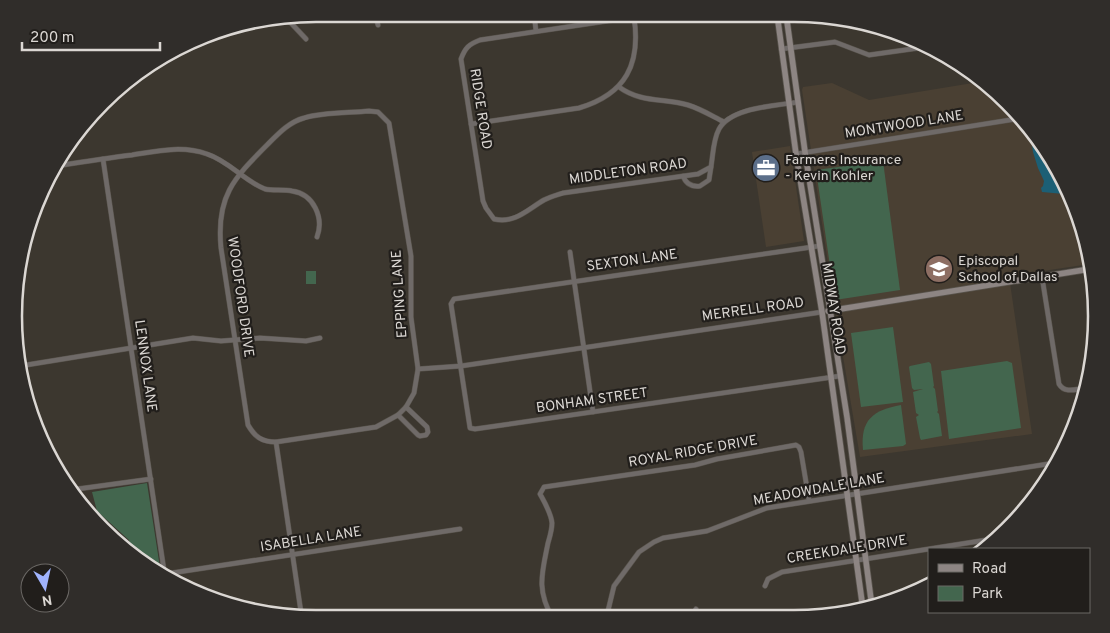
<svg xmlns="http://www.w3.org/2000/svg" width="1110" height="633" viewBox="0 0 1110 633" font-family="Overpass,sans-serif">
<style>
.built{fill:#4a4033}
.green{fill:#43664e}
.water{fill:#1c5f75}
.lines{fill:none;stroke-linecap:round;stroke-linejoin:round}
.street-casing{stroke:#59544d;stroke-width:5.5}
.secondary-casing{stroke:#59544d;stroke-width:7}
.street{stroke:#6f6a68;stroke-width:4.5}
.secondary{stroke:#8d8583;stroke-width:5.5}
.labels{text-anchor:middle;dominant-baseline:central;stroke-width:4.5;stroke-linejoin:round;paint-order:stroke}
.street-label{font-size:14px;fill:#dbd7d3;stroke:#211e1b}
.poi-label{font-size:14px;fill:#dbd7d3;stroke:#211e1b;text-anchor:start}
.rim{fill:none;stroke:#dbd7d3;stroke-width:2.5}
</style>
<rect width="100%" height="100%" fill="#3c372f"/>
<g class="built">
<path d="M 979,82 L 1045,148 L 1090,257 L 1090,264 L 1009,276 L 1032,434 L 860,457 L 834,303 L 802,90 L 803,87 L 832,83 L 869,100 Z"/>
<path d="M 790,146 L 804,241 L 766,247 L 752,152 Z"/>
</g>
<g class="green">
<path d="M 883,161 L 900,290 L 835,300 L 816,170 Z"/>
<rect x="306" y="271" width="10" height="13"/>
<path d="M 893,327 L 903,402 L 861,407 L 851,333 Z"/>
<path d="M 1007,361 L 1012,363 L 1021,428 L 949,439 L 941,371 Z"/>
<path d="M 929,362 L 931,364 L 934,386 L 933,387 L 935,389 L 938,411 L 937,412 L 939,414 L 942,436 L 921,440 L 920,438 L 916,417 L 919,415 L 916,413 L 913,392 L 923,389 L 914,390 L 912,388 L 909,367 L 910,366 Z"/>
<path d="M 901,405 L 906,444 L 903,446 L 863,450 C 860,420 873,410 901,405 Z"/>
<path d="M 147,483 L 161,574 L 149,568 L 131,552 L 129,540 L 97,511 L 92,492 Z"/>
</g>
<path class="water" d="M 1038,141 L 1045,148 L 1064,194 L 1042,192 L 1041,188 L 1043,186 L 1044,181 L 1038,168 L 1033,152 L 1032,145 Z"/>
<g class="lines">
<defs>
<g id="street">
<path d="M 375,14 L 378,25"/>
<path d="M 534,14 L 536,31"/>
<path d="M 714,14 C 687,18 661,14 634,17 L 480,40 C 469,44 465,48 461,59 L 483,201 L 486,208 L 494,219 C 515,224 528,209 544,200 C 550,197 557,195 563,193 L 698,174 L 711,167 C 713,155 713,140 719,129 C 731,107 776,106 798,102"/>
<path d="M 284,19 L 291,23 L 306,39"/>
<path d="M 781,49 L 835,42 L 869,55 L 926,47"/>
<path d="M 619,87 C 641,103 663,98 688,105 C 701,109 712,116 724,122"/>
<path d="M 369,111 L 378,112 L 389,123 L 411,256 L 411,317 L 418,369 L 414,393 L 406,407 L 398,415 L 376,427 L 276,442 C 262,442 255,437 248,425 L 221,248 C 216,197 233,179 267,145 C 278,134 289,122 304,118 C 323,112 349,113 369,111 Z"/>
<path d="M 471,124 L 579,108 C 626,94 641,64 634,17"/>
<path d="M 796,154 L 1016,119"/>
<path d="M 103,159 L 165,577"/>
<path d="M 57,166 C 82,162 107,158 132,155 C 157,151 182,145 207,154 C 229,161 244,181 265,189 C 273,191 283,189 292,191 C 314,194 324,218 317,237"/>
<path d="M 683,176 C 686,184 692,187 700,186 L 709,180 L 711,167"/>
<path d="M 819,246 L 454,299 L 451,304 L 470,428 L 475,429 L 840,376"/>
<path d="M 570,252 L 593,412"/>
<path d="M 1042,277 L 1059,384 C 1065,394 1076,389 1085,388"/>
<path d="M 20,366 L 193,338 L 221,341 L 260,338 L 306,341 L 320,338"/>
<path d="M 418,369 L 461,366 L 822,312"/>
<path d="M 398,415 L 418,435 L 420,436 L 426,435 L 428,432 L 427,427 L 406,407"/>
<path d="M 276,442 L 302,619"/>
<path d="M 70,490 L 151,479"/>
<path d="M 165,574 L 460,529"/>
<path d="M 765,586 L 768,579 L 782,572 L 999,538"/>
<path d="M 553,619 C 536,590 542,573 548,543 C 550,536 552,530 552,523 C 551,513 545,503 540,494 L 544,487 L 695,465 L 717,459 L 796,445 L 799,447 L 801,452 L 809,500"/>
<path d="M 606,619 L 614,586 L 639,552 L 654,542 L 663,538 L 707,531 L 767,508 L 1054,463"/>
<path d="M 689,619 L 696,609"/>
</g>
<g id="secondary">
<path d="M 777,14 L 796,154 L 822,312 L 863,609"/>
<path d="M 786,14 L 805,152 L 847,417 L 872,607"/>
<path d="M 828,311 L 1090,269"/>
</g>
</defs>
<use href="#street" class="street-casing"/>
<use href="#secondary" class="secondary-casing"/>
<use href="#street" class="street"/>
<use href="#secondary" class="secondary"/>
</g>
<defs>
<symbol id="office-disc" viewBox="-11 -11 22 22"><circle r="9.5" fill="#5c6f8a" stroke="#211e1b"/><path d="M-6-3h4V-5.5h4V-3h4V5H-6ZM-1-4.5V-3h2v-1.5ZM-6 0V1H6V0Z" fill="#fff"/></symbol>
<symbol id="school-disc" viewBox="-11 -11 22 22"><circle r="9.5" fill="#8d6e63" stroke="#211e1b"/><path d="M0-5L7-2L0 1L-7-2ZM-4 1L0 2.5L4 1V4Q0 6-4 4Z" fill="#fff"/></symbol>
</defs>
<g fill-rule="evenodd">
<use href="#office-disc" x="750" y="152" width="32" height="32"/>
<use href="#school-disc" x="923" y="253" width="32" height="32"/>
</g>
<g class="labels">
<g class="street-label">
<text transform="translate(480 109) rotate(81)">RIDGE ROAD</text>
<text transform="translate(904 125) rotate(-9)">MONTWOOD LANE</text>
<text transform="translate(628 172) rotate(-8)">MIDDLETON ROAD</text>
<text transform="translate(632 261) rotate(-8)">SEXTON LANE</text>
<text transform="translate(400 294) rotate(-94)">EPPING LANE</text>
<text transform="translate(240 297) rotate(82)">WOODFORD DRIVE</text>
<text transform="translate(833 309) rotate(81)">MIDWAY ROAD</text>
<text transform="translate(753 310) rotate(-8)">MERRELL ROAD</text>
<text transform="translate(145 366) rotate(82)">LENNOX LANE</text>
<text transform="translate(592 401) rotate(-8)">BONHAM STREET</text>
<text transform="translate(693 452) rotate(-10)">ROYAL RIDGE DRIVE</text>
<text transform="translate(819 490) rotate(-10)">MEADOWDALE LANE</text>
<text transform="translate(311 540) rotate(-9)">ISABELLA LANE</text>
<text transform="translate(847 550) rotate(-9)">CREEKDALE DRIVE</text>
</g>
<g class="poi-label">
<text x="785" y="160">Farmers Insurance<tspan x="785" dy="16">- Kevin Kohler</tspan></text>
<text x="958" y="261">Episcopal<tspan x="958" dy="16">School of Dallas</tspan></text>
</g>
</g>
<path d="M0 0H1110V633H0ZM316 22H794A294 294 0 0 1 1088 316V316A294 294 0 0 1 794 610H316A294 294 0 0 1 22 316V316A294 294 0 0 1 316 22Z" fill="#302d2a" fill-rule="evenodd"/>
<path class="rim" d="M316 22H794A294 294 0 0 1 1088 316V316A294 294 0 0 1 794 610H316A294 294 0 0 1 22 316V316A294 294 0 0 1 316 22Z"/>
<rect x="928" y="548" width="162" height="65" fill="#211e1b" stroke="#6b6865"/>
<rect x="938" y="564" width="25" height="8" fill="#8d8583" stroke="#6b6865"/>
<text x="972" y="573" font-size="15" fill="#dbd7d3">Road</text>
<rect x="938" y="586" width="25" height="15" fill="#43664e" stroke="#6b6865"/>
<text x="972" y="598" font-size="15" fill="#dbd7d3">Park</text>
<g transform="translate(45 588) rotate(171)"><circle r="24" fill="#211e1b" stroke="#6b6865"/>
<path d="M0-4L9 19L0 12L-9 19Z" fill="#a0b3fd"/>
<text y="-8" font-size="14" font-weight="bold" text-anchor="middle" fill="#dbd7d3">N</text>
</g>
<path d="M22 42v8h138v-8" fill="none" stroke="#dbd7d3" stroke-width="2.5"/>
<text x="30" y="42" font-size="15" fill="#dbd7d3" stroke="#211e1b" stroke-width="4" paint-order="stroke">200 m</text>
</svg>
